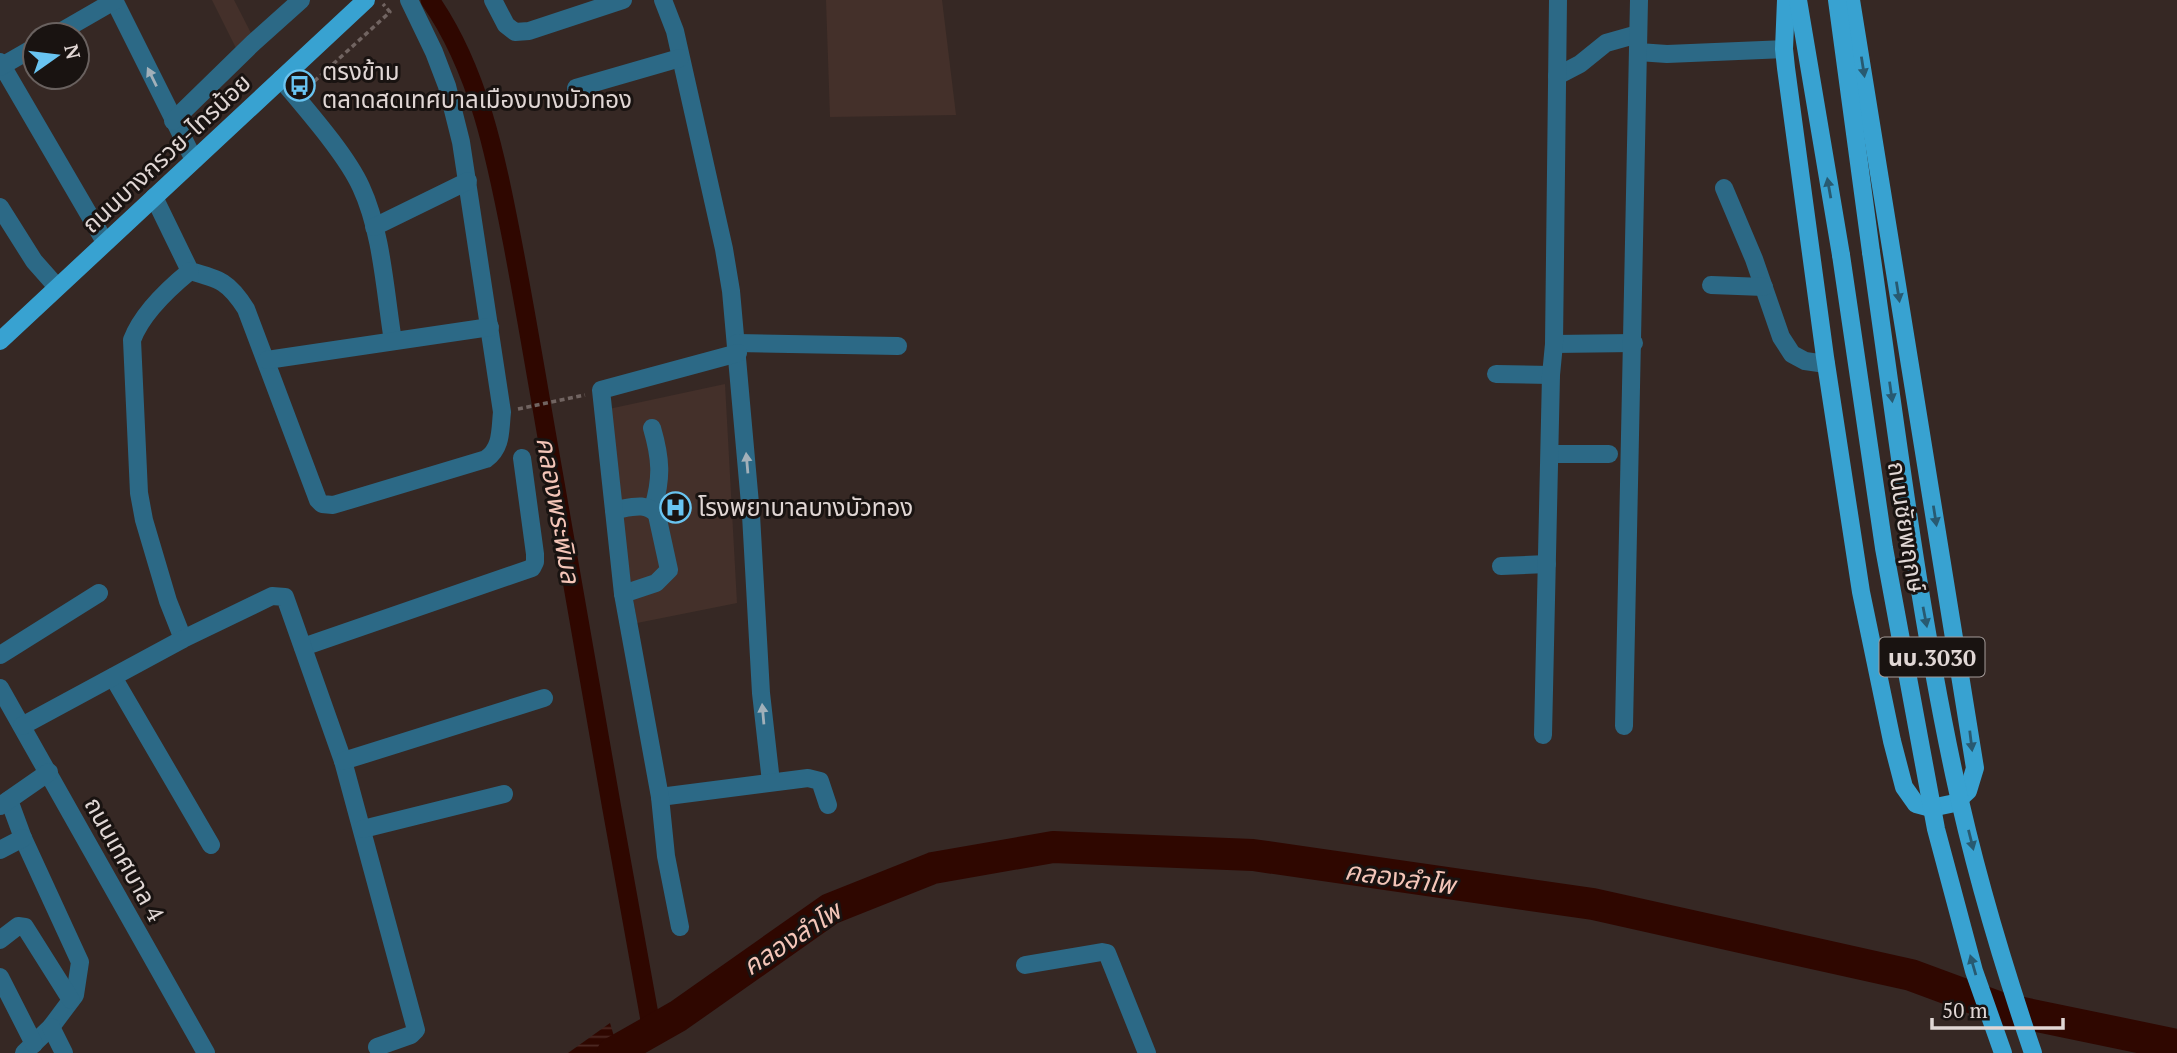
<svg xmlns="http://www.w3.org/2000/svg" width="2177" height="1053" viewBox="0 0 2177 1053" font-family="'PT Serif','Noto Sans Thai',serif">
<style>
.built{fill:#44302a}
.water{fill:url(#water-rules)}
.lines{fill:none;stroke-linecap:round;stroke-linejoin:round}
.canal{stroke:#2f0700;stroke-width:19}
.river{stroke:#2f0700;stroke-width:32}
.path{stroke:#716461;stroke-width:3.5;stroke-dasharray:5 3.5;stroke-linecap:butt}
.minor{stroke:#2c6986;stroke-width:18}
.major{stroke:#38a2d1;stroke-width:18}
.major-bridge{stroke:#38a2d1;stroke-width:18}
.oneway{fill:#285a71}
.oneway2{fill:#a2b0b9}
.labels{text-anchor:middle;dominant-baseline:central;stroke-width:6;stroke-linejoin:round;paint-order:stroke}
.shield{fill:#191311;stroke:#a59c9a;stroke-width:2}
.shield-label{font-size:23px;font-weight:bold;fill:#e1d7d5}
.poi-label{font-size:24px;fill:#e1d7d5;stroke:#191311;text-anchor:start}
.street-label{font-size:24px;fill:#e1d7d5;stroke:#191311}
.water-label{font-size:26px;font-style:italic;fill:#f4c5b8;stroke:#191311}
</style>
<defs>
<pattern id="water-rules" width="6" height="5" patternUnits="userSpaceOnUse" patternTransform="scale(1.75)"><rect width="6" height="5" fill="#2f0700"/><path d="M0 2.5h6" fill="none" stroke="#4d2a24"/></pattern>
</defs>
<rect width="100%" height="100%" fill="#362824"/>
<g class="built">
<path d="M 212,0 L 234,0 L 253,37 L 237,50 Z"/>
<path d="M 826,0 L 942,0 L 956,115 L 830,117 Z"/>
<path d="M 725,384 L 737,603 L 637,623 L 604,410 Z"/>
</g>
<path class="water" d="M 610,1023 L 619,1053 L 568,1053 Z"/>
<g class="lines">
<path class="canal" d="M 430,0 C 479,70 496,158 512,240 C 526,313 538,386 551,460 C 584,650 617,841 652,1031"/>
<path class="river" d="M 613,1053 L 678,1016 L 830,909 L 933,868 L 1053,847 L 1253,855 L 1593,904 L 1911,975 L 2003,1009 L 2177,1045"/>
<g class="path">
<path d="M 308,87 L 390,12 L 383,4"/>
<path d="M 518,409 L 585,395"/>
</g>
<g class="minor">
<path d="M 114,0 L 194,160"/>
<path d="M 493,0 L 506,25 L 515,32 L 529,31 L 623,0"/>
<path d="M 663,0 L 675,31 L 724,249 L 731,291 L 751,515 L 761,693 L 771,782"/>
<path d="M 55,35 L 114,1"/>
<path d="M 1638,52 L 1667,54 L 1784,49"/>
<path d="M 0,62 L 105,242"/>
<path d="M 0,67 L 35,47"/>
<path d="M 1557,76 L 1580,64 L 1606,43 L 1638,34"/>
<path d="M 281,79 C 305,108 346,154 361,187 C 382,232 385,292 393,341"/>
<path d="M 576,88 L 680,58"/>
<path d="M 173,121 L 253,43 L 301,0"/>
<path d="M 1724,188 L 1754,259 L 1781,337 L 1792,354 L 1805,361 L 1826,364"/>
<path d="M 154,197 L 190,271 C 220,279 229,282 246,309 L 318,500 L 322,504 L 333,505 L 486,459 C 502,448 500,430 502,412 L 461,142 L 447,86 L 434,52 L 409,0"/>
<path d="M 0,207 L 34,261 L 57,287"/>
<path d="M 374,227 L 468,181"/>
<path d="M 1711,285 L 1764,287"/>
<path d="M 737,343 L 898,346"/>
<path d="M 1554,344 L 1634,343"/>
<path d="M 267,360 L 490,327"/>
<path d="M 1496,374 L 1551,375"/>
<path d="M 652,428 C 661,459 662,478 653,508"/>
<path d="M 1550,454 L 1609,454"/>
<path d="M 614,510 C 629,508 647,501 657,515 L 669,570 L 656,583 L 623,594"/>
<path d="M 1501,566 L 1547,564"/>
<path d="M 183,639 L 168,601 L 144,520 L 139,493 L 132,340 C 142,313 168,289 190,271"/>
<path d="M 303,647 L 532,568 L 535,562 L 535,554 L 522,458"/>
<path d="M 0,655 L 99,593"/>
<path d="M 113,677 L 211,845"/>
<path d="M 0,688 L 206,1053"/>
<path d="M 22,726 L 183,639 L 272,596 L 285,597 L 343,761 L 416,1030 L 411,1035 L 377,1047"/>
<path d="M 1624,726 L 1639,0"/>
<path d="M 1543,735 L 1551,375 L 1554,344 L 1558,0"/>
<path d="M 343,761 L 544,698"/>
<path d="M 660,797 L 808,778 L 820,781 L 828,805"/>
<path d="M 9,800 L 23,838 L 80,962 L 75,995 L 51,1027 L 24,1053"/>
<path d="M 0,806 L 49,772"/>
<path d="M 363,829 L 504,794"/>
<path d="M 0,850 L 23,838"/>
<path d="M 680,927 L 666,856 L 660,797 L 623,594 L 601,390 L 738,353"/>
<path d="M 0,940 L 18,926 L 25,927 L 71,1000"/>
<path d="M 1025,965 L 1102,952 L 1107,953 L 1147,1053"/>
<path d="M 0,977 L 34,1044"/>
<path d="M 51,1027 L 64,1053"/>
</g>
<g class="major">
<path d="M 1786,0 L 1784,49 L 1786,68 L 1825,357 L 1861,592 L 1892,741 L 1904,787 L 1916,804 L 1931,808 L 1955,803 L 1968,791 L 1975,768 L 1851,0"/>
<path d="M 1798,0 L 1841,255"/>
<path d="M 1837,0 L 1871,252"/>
<path d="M 0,341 L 366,0"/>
</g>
<g class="major-bridge">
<path d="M 1871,252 C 1896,426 1917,601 1954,774 C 1974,868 2002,962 2033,1053"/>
<path d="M 1841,255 L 1884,548 L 1936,829 L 1974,971 L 2003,1053"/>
</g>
</g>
<defs><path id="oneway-solid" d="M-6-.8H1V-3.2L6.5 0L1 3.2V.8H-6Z" transform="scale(1.75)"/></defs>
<g class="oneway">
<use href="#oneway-solid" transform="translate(1863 67) rotate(81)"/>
<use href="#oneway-solid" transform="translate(1829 188) rotate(-100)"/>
<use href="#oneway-solid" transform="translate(1898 292) rotate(81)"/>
<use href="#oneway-solid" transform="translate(1891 392) rotate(82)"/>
<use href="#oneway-solid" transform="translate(1935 516) rotate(81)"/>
<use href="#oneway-solid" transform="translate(1925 617) rotate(79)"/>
<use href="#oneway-solid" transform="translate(1971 741) rotate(83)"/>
<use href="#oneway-solid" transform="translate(1971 840) rotate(76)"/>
<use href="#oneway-solid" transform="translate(1973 965) rotate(-106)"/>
</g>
<g class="oneway2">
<use href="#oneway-solid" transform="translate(152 77) rotate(-116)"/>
<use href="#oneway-solid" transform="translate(747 463) rotate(-95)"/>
<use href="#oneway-solid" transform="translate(763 714) rotate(-95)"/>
</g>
<defs>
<symbol id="bus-ring" viewBox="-11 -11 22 22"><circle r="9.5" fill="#191311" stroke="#69c4f1" stroke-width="1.5"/><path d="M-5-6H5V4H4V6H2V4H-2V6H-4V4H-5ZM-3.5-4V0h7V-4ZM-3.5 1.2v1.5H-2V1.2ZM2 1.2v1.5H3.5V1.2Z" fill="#69c4f1"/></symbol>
<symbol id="hospital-ring" viewBox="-11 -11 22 22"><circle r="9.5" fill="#191311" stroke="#69c4f1" stroke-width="1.5"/><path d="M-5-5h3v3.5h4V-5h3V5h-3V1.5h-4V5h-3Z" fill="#69c4f1"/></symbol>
</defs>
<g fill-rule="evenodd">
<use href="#bus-ring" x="282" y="68" width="35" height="35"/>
<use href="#hospital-ring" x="658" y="490" width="35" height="35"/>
</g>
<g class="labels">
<rect class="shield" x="1879.5" y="637.5" width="105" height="39" rx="5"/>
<g class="shield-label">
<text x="1932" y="657">นบ.3030</text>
</g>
<g class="poi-label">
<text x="322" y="71">ตรงข้าม<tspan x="322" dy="28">ตลาดสดเทศบาลเมืองบางบัวทอง</tspan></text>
<text x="698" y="507">โรงพยาบาลบางบัวทอง</text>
</g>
<g class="street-label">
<text transform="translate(166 153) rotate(-43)">ถนนบางกรวย-ไทรน้อย</text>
<text transform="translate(1907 527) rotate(81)">ถนนชัยพฤกษ์</text>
<text transform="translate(125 859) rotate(61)">ถนนเทศบาล 4</text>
</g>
<g class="water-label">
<text transform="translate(559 510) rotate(80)">คลองพระพิมล</text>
<text transform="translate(1400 877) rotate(8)">คลองลำโพ</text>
<text transform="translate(791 938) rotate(-33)">คลองลำโพ</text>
</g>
</g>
<g transform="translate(56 56) rotate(76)"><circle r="33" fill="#191311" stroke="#69615f" stroke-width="2"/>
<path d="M0-5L12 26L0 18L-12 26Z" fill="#69c4f1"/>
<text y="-10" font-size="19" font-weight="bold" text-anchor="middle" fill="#e1d7d5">N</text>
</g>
<path d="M1932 1018v10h131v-10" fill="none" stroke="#e1d7d5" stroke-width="3.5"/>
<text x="1942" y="1018" font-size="21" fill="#e1d7d5" stroke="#191311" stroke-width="5" paint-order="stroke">50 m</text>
</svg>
